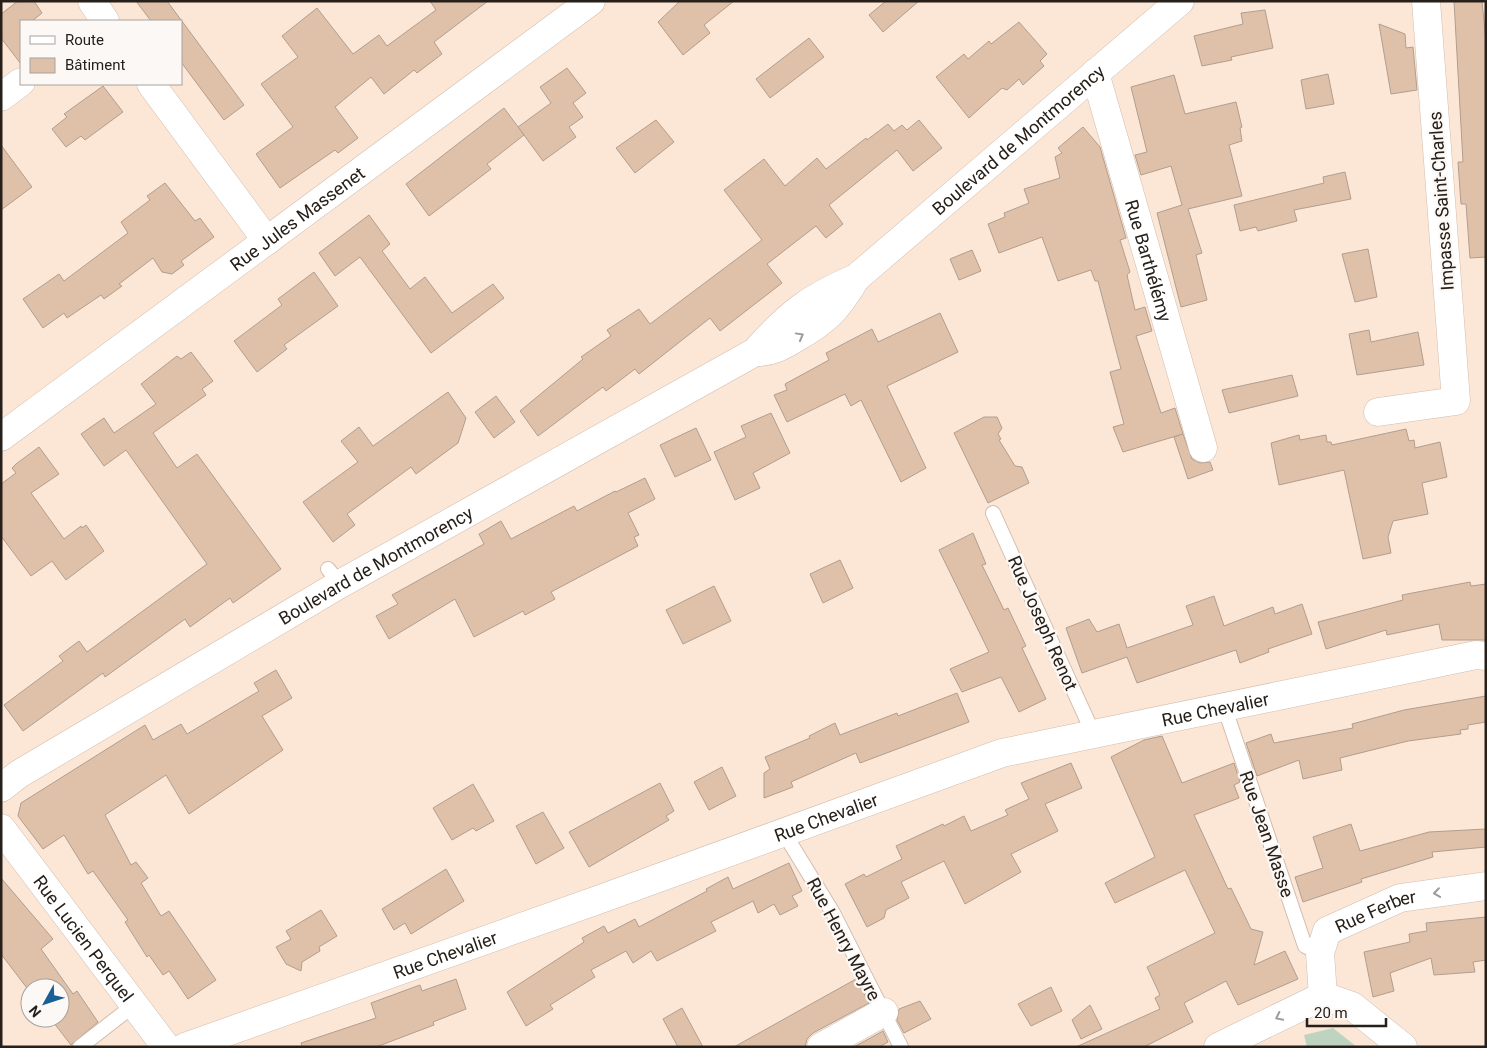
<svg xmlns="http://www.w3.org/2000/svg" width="1487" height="1048" viewBox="0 0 1487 1048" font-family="Roboto,sans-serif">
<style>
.green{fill:#bfd3c1}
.building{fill:#dfc1a9;stroke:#b19e8f}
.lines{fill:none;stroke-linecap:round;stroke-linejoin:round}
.lane-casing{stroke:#d2bdae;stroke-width:16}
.street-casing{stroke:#d2bdae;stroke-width:29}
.secondary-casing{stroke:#d2bdae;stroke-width:29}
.lane{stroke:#fff;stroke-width:14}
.street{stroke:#fff;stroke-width:28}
.secondary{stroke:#fff;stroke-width:28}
.oneway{stroke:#9e9b98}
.labels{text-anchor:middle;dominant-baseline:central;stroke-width:4.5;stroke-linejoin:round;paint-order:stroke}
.street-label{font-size:18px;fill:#27201a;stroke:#fcf8f5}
</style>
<rect width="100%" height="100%" fill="#fce7d7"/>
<path class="green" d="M 1333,1028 L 1357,1047 L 1307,1047 L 1304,1035 Z"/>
<g class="building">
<path d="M 18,1 L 34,1 L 42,13 L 32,21 L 21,21 L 21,64 L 1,38 L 1,14 Z"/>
<path d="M 136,1 L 167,1 L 244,105 L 224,120 L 181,62 L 181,21 L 151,21 Z"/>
<path d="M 430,1 L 488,1 L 434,42 L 442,54 L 417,73 L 414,70 L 384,94 L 371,77 L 335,107 L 358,138 L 338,153 L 335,150 L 280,188 L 256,154 L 293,127 L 261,84 L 298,57 L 282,36 L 317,8 L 353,54 L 379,35 L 387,46 L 436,10 Z"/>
<path d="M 680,1 L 734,1 L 704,25 L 710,33 L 683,55 L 658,22 Z"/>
<path d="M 886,1 L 919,1 L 883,32 L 869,15 Z"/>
<path d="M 1454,1 L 1482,1 L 1486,41 L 1486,257 L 1470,258 L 1466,204 L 1461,204 L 1458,162 L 1463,162 Z"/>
<path d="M 1265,10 L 1273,48 L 1231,57 L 1232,60 L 1202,66 L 1194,36 L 1243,24 L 1241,13 Z"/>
<path d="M 1019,22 L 1047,54 L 1040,61 L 1044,66 L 1023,85 L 1019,79 L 1007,90 L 1002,88 L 969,118 L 936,77 L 964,54 L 968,59 L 989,41 L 991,44 Z"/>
<path d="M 1379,24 L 1405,34 L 1406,48 L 1413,47 L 1417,90 L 1391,94 Z"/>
<path d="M 809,38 L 824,57 L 770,98 L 756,79 Z"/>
<path d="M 567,68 L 586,93 L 573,103 L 583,117 L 569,127 L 576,137 L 543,161 L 518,127 L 551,103 L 540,87 Z"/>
<path d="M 1328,74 L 1334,104 L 1306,109 L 1301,80 Z"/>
<path d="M 1174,75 L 1185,114 L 1236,102 L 1241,123 L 1242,127 L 1240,128 L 1242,141 L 1229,145 L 1242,196 L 1188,209 L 1202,253 L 1196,255 L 1207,300 L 1181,307 L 1157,213 L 1182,205 L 1171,166 L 1141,175 L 1135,155 L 1147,152 L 1131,87 Z"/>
<path d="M 103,86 L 123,112 L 85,140 L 81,136 L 66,147 L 52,129 L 67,117 L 64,114 Z"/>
<path d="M 504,108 L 524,135 L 487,164 L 491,169 L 429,216 L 406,184 Z"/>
<path d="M 656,120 L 674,142 L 635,173 L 616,148 Z"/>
<path d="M 919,120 L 942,148 L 913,171 L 897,150 L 829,205 L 843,224 L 826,238 L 816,226 L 767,264 L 782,283 L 720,331 L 710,318 L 639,374 L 635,369 L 606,391 L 603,387 L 538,436 L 520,411 L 583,359 L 581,357 L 611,336 L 607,330 L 639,309 L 650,324 L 762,240 L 724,190 L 764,159 L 785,186 L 817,158 L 826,169 L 866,138 L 867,140 L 888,124 L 894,131 L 902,125 L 907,130 Z"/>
<path d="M 1083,127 L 1100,147 L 1126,238 L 1120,240 L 1130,272 L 1127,275 L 1135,310 L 1145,307 L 1152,331 L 1136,336 L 1161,413 L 1175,408 L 1183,434 L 1123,452 L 1113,427 L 1124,424 L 1110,372 L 1121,369 L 1098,281 L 1095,281 L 1091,270 L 1058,281 L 1042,237 L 999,253 L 988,224 L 1005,217 L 1004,213 L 1029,203 L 1024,189 L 1060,178 L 1055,157 L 1062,153 L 1058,148 Z"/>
<path d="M 1,145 L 32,187 L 1,210 Z"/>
<path d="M 1345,172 L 1351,199 L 1294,210 L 1297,221 L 1258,231 L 1256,227 L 1240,231 L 1234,205 L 1324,183 L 1323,177 Z"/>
<path d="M 165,183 L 195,221 L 200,218 L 214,237 L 181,261 L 184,265 L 172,274 L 162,272 L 153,258 L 119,284 L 122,286 L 104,299 L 101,295 L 67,318 L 64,313 L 43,328 L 23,299 L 59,274 L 64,281 L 128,233 L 121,222 L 150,200 L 147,196 Z"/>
<path d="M 369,215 L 390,244 L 382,251 L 410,289 L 425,277 L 452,313 L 493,284 L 504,298 L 431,353 L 360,257 L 335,276 L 319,253 Z"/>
<path d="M 1368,249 L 1377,297 L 1355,302 L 1342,254 Z"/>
<path d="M 972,250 L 981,271 L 959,280 L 950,259 Z"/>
<path d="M 314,272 L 338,306 L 284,345 L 287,349 L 257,372 L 234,341 L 282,305 L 278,299 Z"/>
<path d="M 940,313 L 958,352 L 887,386 L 926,468 L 901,482 L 861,400 L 851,406 L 845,394 L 787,422 L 774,395 L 787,390 L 785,384 L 829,360 L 826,353 L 872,329 L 878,342 Z"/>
<path d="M 1369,330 L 1371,342 L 1418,332 L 1424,365 L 1357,375 L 1349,334 Z"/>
<path d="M 191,352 L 213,381 L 202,389 L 206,395 L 153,433 L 177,468 L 197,454 L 281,569 L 233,603 L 230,598 L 190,627 L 185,619 L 105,677 L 103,673 L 23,731 L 4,705 L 63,661 L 59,656 L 79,641 L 87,652 L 207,564 L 126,450 L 104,466 L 81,434 L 104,418 L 114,433 L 156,404 L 141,384 L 177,356 L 181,359 Z"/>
<path d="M 1292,375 L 1298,396 L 1229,413 L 1222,390 Z"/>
<path d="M 448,392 L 466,418 L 458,443 L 416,474 L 411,467 L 347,514 L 355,525 L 333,542 L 303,502 L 358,462 L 341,441 L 359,427 L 373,446 Z"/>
<path d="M 496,396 L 515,422 L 494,438 L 475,412 Z"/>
<path d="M 771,413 L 790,453 L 753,473 L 760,488 L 735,500 L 714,452 L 746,437 L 741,426 Z"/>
<path d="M 984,417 L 997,417 L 1002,428 L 998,434 L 1001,439 L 999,440 L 1015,466 L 1022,467 L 1029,483 L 988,503 L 954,433 Z"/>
<path d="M 696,428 L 711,460 L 675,477 L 660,445 Z"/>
<path d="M 1406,429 L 1409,441 L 1414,440 L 1415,448 L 1440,442 L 1447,477 L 1422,483 L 1428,514 L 1393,521 L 1388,537 L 1391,553 L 1363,559 L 1344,470 L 1279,485 L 1271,443 L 1299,435 L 1300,440 L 1326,435 L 1327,442 L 1331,442 L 1332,445 Z"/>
<path d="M 1183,434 L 1192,459 L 1200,463 L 1210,462 L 1213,470 L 1188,479 L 1174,437 Z"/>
<path d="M 39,447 L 59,474 L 31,493 L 64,539 L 81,526 L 82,528 L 86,525 L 104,551 L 66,580 L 52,561 L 31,576 L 1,536 L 1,484 L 16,473 L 12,468 L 16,464 Z"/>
<path d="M 645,478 L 655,499 L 628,513 L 639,535 L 634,537 L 638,546 L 551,592 L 555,599 L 525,615 L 523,611 L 474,637 L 455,599 L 389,639 L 376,616 L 398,604 L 392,595 L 484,544 L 479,534 L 501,521 L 511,539 L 574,506 L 577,511 L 615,491 L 616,492 Z"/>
<path d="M 973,533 L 986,564 L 982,565 L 1004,610 L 1008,608 L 1026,646 L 1022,648 L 1046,699 L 1019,712 L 1001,677 L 962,692 L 950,669 L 989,652 L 939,550 Z"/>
<path d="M 840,560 L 853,588 L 823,603 L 810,574 Z"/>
<path d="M 1470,582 L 1471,586 L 1486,584 L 1486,640 L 1442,640 L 1439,624 L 1387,635 L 1386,630 L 1326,649 L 1318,622 L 1403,600 L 1402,595 Z"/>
<path d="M 714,586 L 731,621 L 683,644 L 666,610 Z"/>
<path d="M 1214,596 L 1224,626 L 1273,607 L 1275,614 L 1302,604 L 1312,634 L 1268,649 L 1269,652 L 1240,663 L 1236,650 L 1137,683 L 1127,657 L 1082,673 L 1066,628 L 1089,619 L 1097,632 L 1119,624 L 1127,648 L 1193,625 L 1186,606 Z"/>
<path d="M 276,670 L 292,698 L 262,716 L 283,750 L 189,814 L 166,775 L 105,815 L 131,865 L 136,862 L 148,878 L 141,883 L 161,916 L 169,911 L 216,980 L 188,999 L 169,971 L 163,975 L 149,955 L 147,957 L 125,922 L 128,920 L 93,871 L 88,874 L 64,835 L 43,849 L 18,816 L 21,803 L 145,725 L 153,740 L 181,724 L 187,734 L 259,691 L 254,683 Z"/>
<path d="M 957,693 L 969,722 L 860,763 L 856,753 L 791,782 L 793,787 L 764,798 L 764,773 L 770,769 L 765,757 L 810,738 L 809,736 L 835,723 L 840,735 L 897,713 L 898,716 Z"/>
<path d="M 1486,696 L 1486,722 L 1468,725 L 1468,729 L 1460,730 L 1461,734 L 1408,741 L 1340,758 L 1342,770 L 1303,779 L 1299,760 L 1257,776 L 1246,743 L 1271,734 L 1274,743 L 1353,728 L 1352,724 L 1404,710 Z"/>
<path d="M 1162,736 L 1182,783 L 1234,763 L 1240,782 L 1234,785 L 1239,798 L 1194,815 L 1228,889 L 1231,888 L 1251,929 L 1263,932 L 1254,965 L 1285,951 L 1298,979 L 1238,1005 L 1226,981 L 1184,1003 L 1193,1022 L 1144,1047 L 1076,1047 L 1160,1009 L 1155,998 L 1160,995 L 1147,967 L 1215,933 L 1185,870 L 1115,903 L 1105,883 L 1155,857 L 1111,757 L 1144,740 Z"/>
<path d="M 1071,763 L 1082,788 L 1045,804 L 1058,831 L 1011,854 L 1021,872 L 965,904 L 944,861 L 901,882 L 909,898 L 886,910 L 884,918 L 867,927 L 845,884 L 864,874 L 866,877 L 902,859 L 896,846 L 943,824 L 944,826 L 964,816 L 971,831 L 1008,815 L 1005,810 L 1029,799 L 1021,783 Z"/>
<path d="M 722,767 L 736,796 L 709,810 L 694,782 Z"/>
<path d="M 660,783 L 674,811 L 666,816 L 669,820 L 589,867 L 569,832 Z"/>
<path d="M 473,784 L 494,821 L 476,831 L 473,828 L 452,840 L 433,808 Z"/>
<path d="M 543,812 L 564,848 L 536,864 L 516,826 Z"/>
<path d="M 1351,824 L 1360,851 L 1429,832 L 1486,829 L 1486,847 L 1432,852 L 1433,857 L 1361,879 L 1362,882 L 1303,902 L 1295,877 L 1323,868 L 1313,837 Z"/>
<path d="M 789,863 L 802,891 L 792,896 L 798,906 L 780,915 L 774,904 L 758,913 L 753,901 L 711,922 L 716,931 L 657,961 L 651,951 L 633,963 L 626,951 L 591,970 L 595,977 L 550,1005 L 553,1009 L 526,1026 L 507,992 L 584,942 L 582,938 L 604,926 L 608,933 L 635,919 L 639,927 L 707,891 L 706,889 L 728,877 L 733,889 Z"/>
<path d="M 446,869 L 464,901 L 411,934 L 405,923 L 394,930 L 382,909 Z"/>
<path d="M 1,878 L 53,939 L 41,949 L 73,994 L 77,991 L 98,1022 L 71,1045 L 50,1018 L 60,1018 L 60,988 L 30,988 L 30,992 L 1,954 Z"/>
<path d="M 321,910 L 337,936 L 319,947 L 320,951 L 302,962 L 301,971 L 286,964 L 276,947 L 291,939 L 286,931 Z"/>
<path d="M 1486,917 L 1486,960 L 1473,962 L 1475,972 L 1434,975 L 1431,958 L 1390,973 L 1394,991 L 1373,997 L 1364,952 L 1410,942 L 1409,934 L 1427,931 L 1426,923 Z"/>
<path d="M 456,979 L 466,1009 L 433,1022 L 434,1025 L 376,1047 L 302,1047 L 301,1043 L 376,1018 L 371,1003 L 420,985 L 422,991 Z"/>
<path d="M 856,979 L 869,1003 L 813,1033 L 807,1039 L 805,1047 L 734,1047 Z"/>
<path d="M 1051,987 L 1062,1011 L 1031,1026 L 1018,1004 Z"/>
<path d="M 920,1001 L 931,1019 L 904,1033 L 897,1020 L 899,1009 Z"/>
<path d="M 1090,1005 L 1102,1029 L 1081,1039 L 1072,1020 Z"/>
<path d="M 682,1008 L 703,1047 L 678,1047 L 663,1019 Z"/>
<path d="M 883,1031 L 888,1042 L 879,1047 L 854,1047 Z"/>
</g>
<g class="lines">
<defs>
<g id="lane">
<path d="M 993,513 L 1093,733"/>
<path d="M 328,569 L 340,584"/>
<path d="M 1224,706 L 1305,946 L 1320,953"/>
<path d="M 784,833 L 833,913 L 901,1047"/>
<path d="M 80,1047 L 134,1005"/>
</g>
<g id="street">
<path d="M 92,1 L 105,21"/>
<path id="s1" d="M 1095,73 L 1203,448"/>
<path d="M 151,84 L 267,241"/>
<path d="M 1,97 L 21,82"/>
<path d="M 1378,412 L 1456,401 L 1426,1"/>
<path id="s2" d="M 1,437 L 591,1"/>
<path id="s3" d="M 1323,996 L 1320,953 L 1327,931 L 1400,898 L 1486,886"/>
<path d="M 1323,996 L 1352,1006 L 1403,1047"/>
<path id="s4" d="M 185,1047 L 595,901 L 1002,753 L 1476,655 L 1486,656"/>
<path d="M 821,1047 L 884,1012"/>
<path d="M 1218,1047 L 1323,996"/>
</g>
<g id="secondary">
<path d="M 758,352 C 772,352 782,346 794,339 C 826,321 837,310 856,278"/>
<path id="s5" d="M 1,788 L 19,774 L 340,584 L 755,352 C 789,314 809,298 856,278 L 1180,1"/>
<path id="s6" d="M 1,828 L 166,1047"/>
</g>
</defs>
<use href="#lane" class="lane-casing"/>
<use href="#street" class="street-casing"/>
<use href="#secondary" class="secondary-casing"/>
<use href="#lane" class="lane"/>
<use href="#street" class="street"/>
<use href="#secondary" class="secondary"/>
</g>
<defs><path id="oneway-chevron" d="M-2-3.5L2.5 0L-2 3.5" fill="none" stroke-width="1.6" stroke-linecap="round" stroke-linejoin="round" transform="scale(1.25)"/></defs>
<g class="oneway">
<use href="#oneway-chevron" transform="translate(800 336) rotate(-29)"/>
<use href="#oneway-chevron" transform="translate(1437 893) rotate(172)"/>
<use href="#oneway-chevron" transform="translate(1279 1017) rotate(154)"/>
</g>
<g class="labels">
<g class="street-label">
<text stroke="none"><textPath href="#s5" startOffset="1211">Boulevard de Montmorency</textPath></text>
<text transform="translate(1441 201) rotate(-94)">Impasse Saint-Charles</text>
<text stroke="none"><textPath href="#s2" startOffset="368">Rue Jules Massenet</textPath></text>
<text stroke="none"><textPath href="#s1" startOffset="195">Rue Barthélémy</textPath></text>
<text stroke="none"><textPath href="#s5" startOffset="436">Boulevard de Montmorency</textPath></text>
<text transform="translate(1043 623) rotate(66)">Rue Joseph Renot</text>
<text stroke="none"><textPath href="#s4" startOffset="1086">Rue Chevalier</textPath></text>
<text stroke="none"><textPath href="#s4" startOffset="681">Rue Chevalier</textPath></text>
<text transform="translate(1267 834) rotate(71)">Rue Jean Masse</text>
<text stroke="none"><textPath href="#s3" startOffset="119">Rue Ferber</textPath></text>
<text stroke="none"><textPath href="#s6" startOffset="138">Rue Lucien Perquel</textPath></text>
<text transform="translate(844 939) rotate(62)">Rue Henry Mayre</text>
<text stroke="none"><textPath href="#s4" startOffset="276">Rue Chevalier</textPath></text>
</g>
</g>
<rect width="1487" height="1048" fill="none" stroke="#27201a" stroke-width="5"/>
<rect x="20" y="20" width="162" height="65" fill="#fcf8f5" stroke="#a7a29d"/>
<rect x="30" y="36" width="25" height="8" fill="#ffffff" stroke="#a7a29d"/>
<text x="65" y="45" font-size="15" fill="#27201a">Route</text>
<rect x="30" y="58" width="25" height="15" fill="#dfc1a9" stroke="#a7a29d"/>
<text x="65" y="70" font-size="15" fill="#27201a">Bâtiment</text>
<g transform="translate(45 1003) rotate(230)"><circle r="24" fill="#fcf8f5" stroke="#a7a29d"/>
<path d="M0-4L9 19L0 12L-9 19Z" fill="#196094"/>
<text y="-8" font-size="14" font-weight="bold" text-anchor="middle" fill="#27201a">N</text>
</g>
<path d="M1307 1018v8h79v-8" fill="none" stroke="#27201a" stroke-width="2.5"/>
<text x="1314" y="1018" font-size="15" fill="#27201a" stroke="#fcf8f5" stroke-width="4" paint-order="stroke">20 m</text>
</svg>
